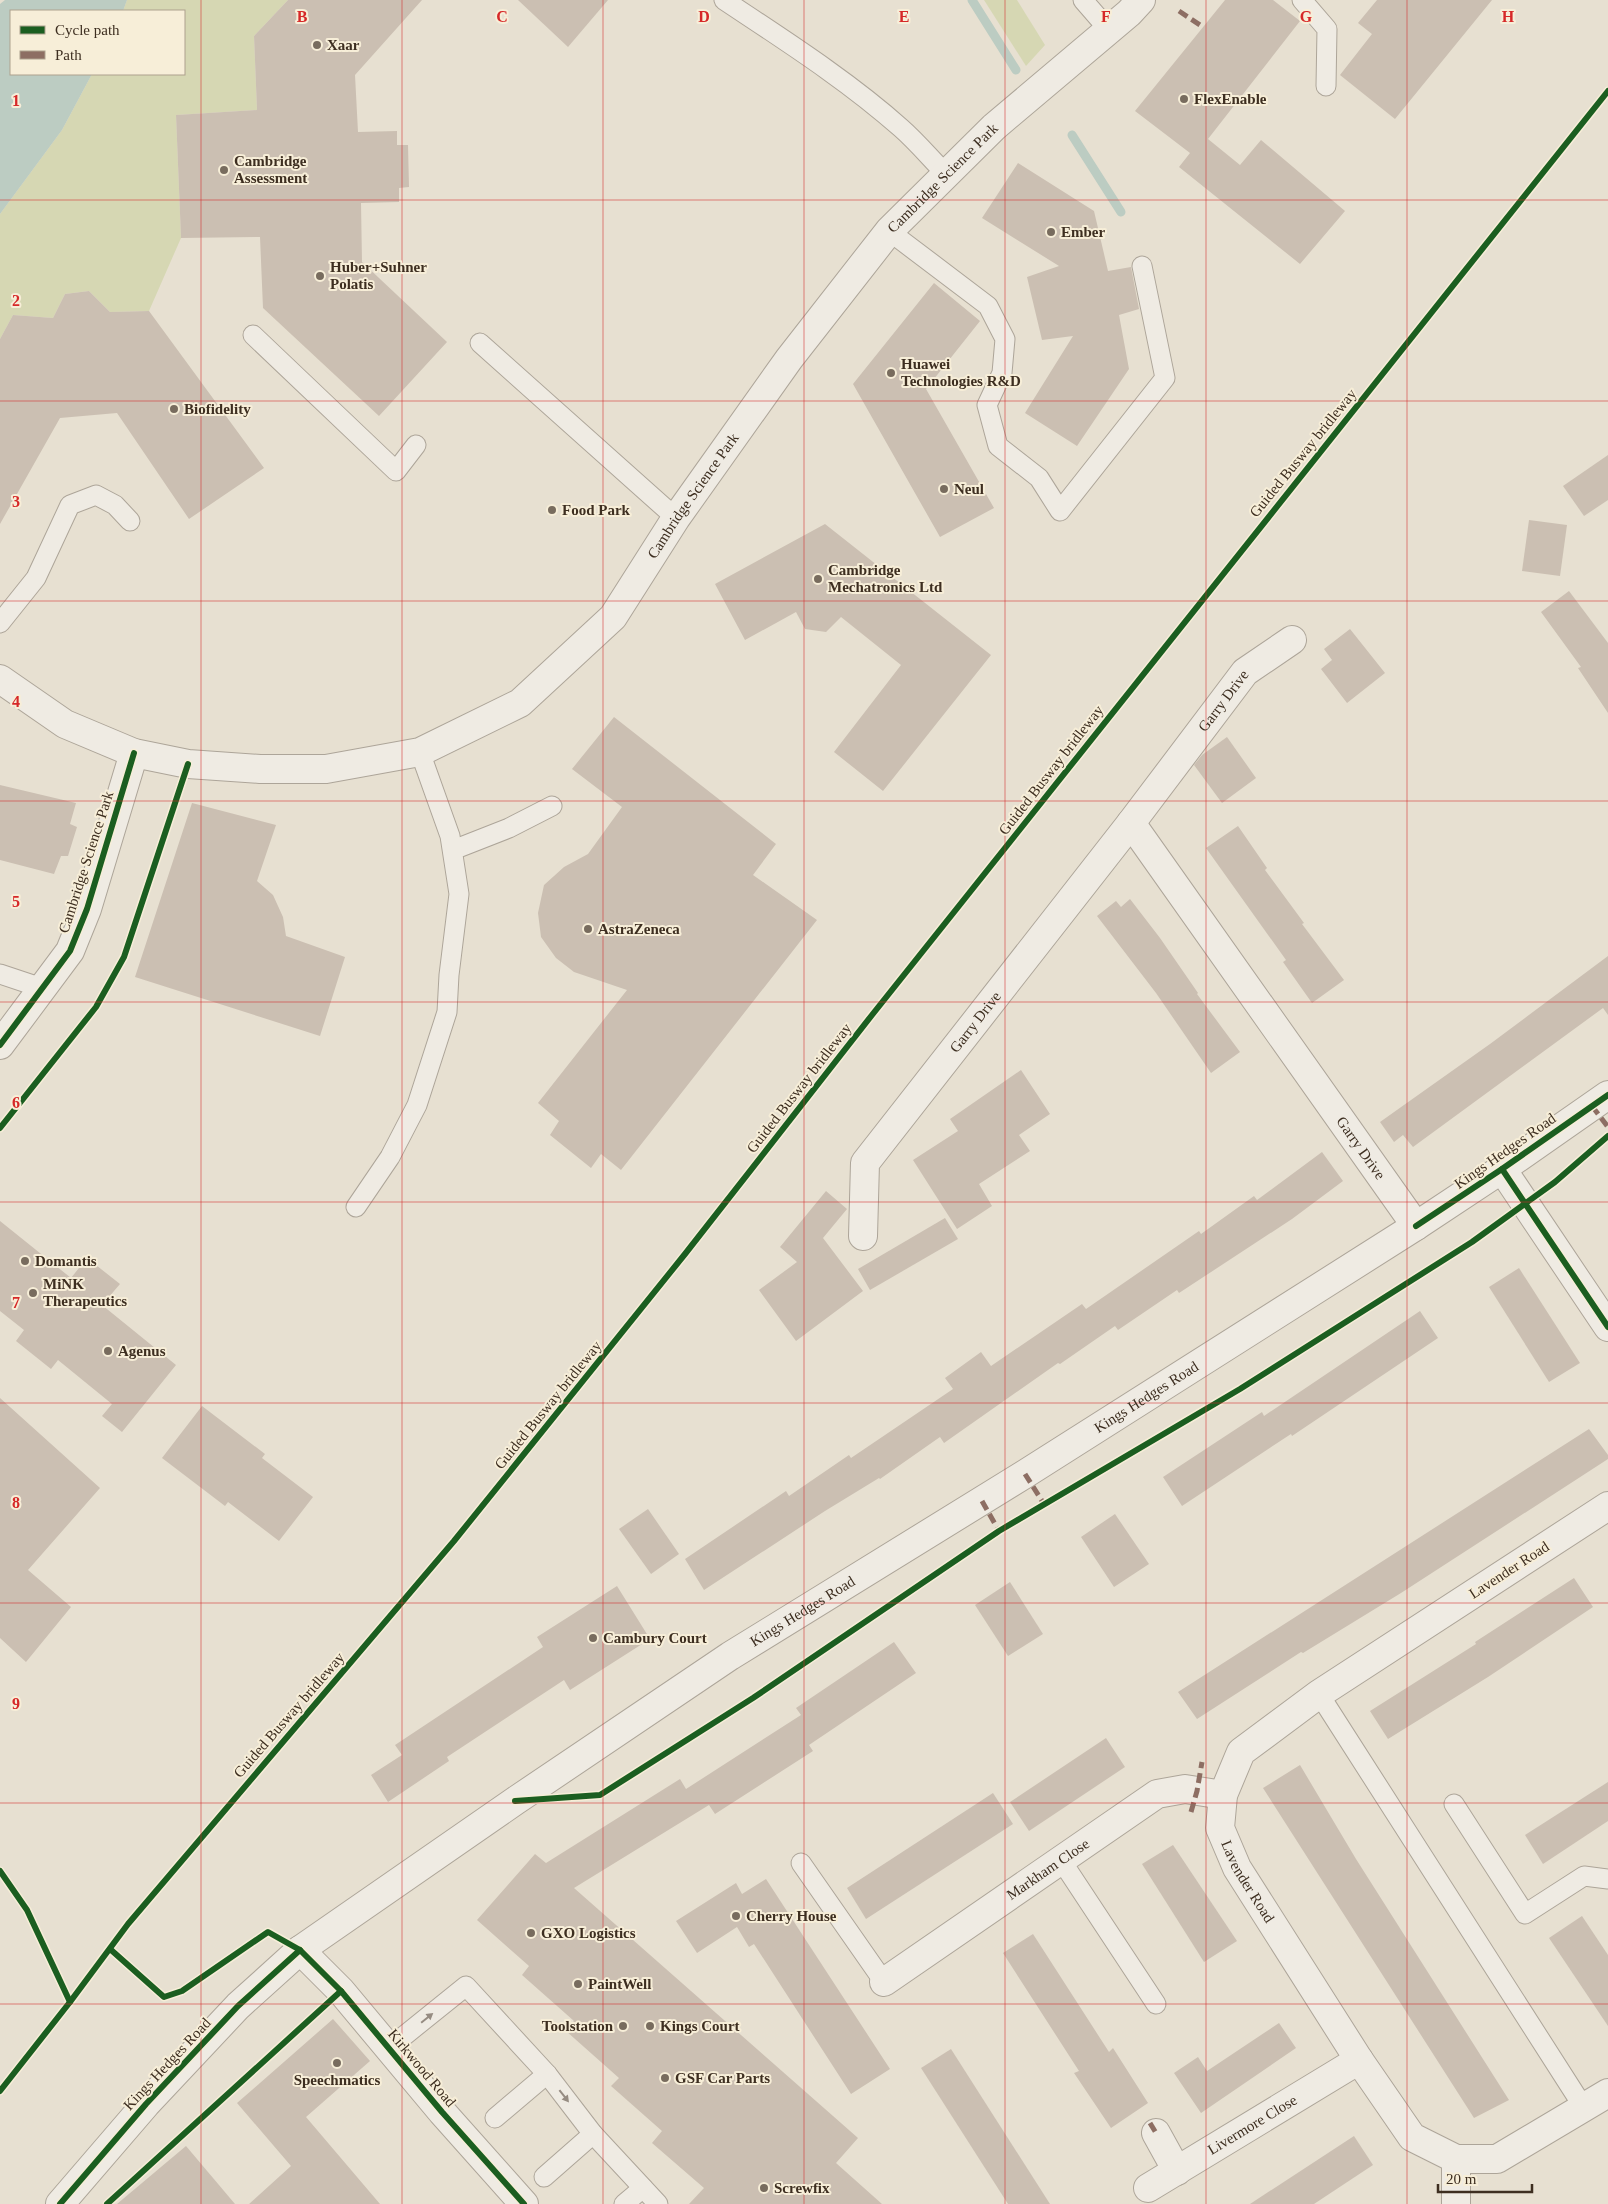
<svg xmlns="http://www.w3.org/2000/svg" width="1608" height="2204" viewBox="0 0 1608 2204" font-family="'Times New Roman',serif">
<style>
.green{fill:#d6d7b3}
.water{fill:#bcccc2}
.lines{fill:none;stroke-linecap:round;stroke-linejoin:round}
.stream{stroke:#bcccc2;stroke-width:9}
.building{fill:#cbbfb2}
.service-casing{stroke:#ada599;stroke-width:21}
.minor-casing{stroke:#ada599;stroke-width:30}
.tertiary-casing{stroke:#ada599;stroke-width:30}
.service{stroke:#efebe3;stroke-width:19}
.minor{stroke:#efebe3;stroke-width:28}
.tertiary{stroke:#efebe3;stroke-width:28}
.quiet{stroke:#8d6e63;stroke-width:5;stroke-dasharray:10 5;stroke-linecap:butt}
.cycleway-casing{stroke:#f7eed8;stroke-width:9}
.cycleway{stroke:#1b5e20;stroke-width:6}
.oneway{fill:#968c82}
.grid{fill:none;stroke:#d62828;stroke-width:1;stroke-opacity:0.55}
.poi-dot{fill:#786c5e;stroke:#f7eed8;stroke-width:2}
.labels{text-anchor:middle;dominant-baseline:central;stroke-width:4;stroke-linejoin:round;paint-order:stroke}
.poi-label{font-size:15px;font-weight:bold;fill:#3d2e20;stroke:#f7eed8;text-anchor:start}
.street-label{font-size:15px;fill:#3d2e20;stroke:#f7eed8}
.grid-label{font-size:16px;text-anchor:middle;font-weight:bold;fill:#d62828;stroke:#f7eed8;stroke-width:4;stroke-linejoin:round;paint-order:stroke}
</style>
<rect width="100%" height="100%" fill="#e7e0d1"/>
<g class="green">
<path d="M 127,0 L 288,0 L 254,36 L 257,110 L 176,115 L 181,238 L 149,311 L 110,312 L 89,291 L 65,294 L 53,318 L 13,315 L 0,339 L 0,214 L 62,130 L 92,74 L 184,74 L 184,11 L 123,11 Z"/>
<path d="M 984,0 L 1017,0 L 1045,45 L 1026,66 Z"/>
</g>
<path class="water" d="M 5,0 L 127,0 L 123,11 L 11,11 L 11,74 L 92,74 L 62,130 L 0,214 L 0,4 Z"/>
<g class="lines">
<g class="stream">
<path d="M 972,0 L 1016,70"/>
<path d="M 1072,135 L 1121,212"/>
</g>
</g>
<g class="building">
<path d="M 288,0 L 422,0 L 355,75 L 358,132 L 397,131 L 397,145 L 408,145 L 409,187 L 399,188 L 399,202 L 361,203 L 362,262 L 447,342 L 379,416 L 263,308 L 260,237 L 181,238 L 176,115 L 257,110 L 254,36 Z"/>
<path d="M 518,0 L 608,0 L 568,47 Z"/>
<path d="M 1225,0 L 1273,0 L 1300,21 L 1208,139 L 1240,165 L 1261,140 L 1345,211 L 1300,264 L 1179,167 L 1190,153 L 1135,111 Z"/>
<path d="M 1377,0 L 1492,0 L 1395,119 L 1340,75 L 1372,34 L 1358,23 Z"/>
<path d="M 1018,163 L 1094,211 L 1108,271 L 1131,267 L 1139,309 L 1119,315 L 1129,369 L 1077,446 L 1025,413 L 1073,336 L 1042,340 L 1027,277 L 1059,266 L 982,218 Z"/>
<path d="M 934,283 L 980,321 L 926,389 L 994,508 L 940,537 L 853,384 Z"/>
<path d="M 89,291 L 110,312 L 149,311 L 264,468 L 189,519 L 117,413 L 60,418 L 0,524 L 0,339 L 13,315 L 53,318 L 65,294 Z"/>
<path d="M 1608,455 L 1608,500 L 1584,516 L 1563,486 Z"/>
<path d="M 1529,520 L 1567,525 L 1560,576 L 1522,571 Z"/>
<path d="M 825,524 L 991,655 L 883,791 L 834,752 L 901,665 L 841,617 L 826,632 L 805,629 L 796,612 L 745,640 L 715,584 Z"/>
<path d="M 1569,591 L 1608,643 L 1608,713 L 1578,668 L 1581,667 L 1541,612 Z"/>
<path d="M 1350,629 L 1385,673 L 1347,703 L 1321,669 L 1332,660 L 1324,649 Z"/>
<path d="M 614,717 L 776,844 L 753,875 L 817,920 L 621,1170 L 601,1154 L 591,1168 L 550,1135 L 559,1121 L 538,1103 L 627,990 L 574,972 L 556,958 L 541,937 L 538,913 L 544,885 L 564,867 L 588,854 L 622,807 L 572,769 Z"/>
<path d="M 1227,737 L 1256,778 L 1222,803 L 1194,765 L 1202,755 Z"/>
<path d="M 0,785 L 76,803 L 70,824 L 77,827 L 68,856 L 61,856 L 54,874 L 0,860 Z"/>
<path d="M 192,803 L 276,825 L 257,881 L 273,895 L 283,917 L 286,936 L 345,957 L 320,1036 L 135,977 Z"/>
<path d="M 1238,826 L 1267,868 L 1265,870 L 1304,923 L 1302,924 L 1344,980 L 1312,1003 L 1283,962 L 1286,960 L 1206,848 Z"/>
<path d="M 1130,899 L 1160,938 L 1198,993 L 1197,994 L 1240,1052 L 1211,1073 L 1156,993 L 1097,916 L 1116,901 L 1121,907 Z"/>
<path d="M 1608,956 L 1608,1015 L 1603,1008 L 1413,1147 L 1403,1135 L 1394,1142 L 1380,1122 L 1490,1044 Z"/>
<path d="M 1021,1070 L 1050,1114 L 1019,1135 L 1030,1151 L 979,1184 L 992,1206 L 957,1229 L 913,1160 L 958,1131 L 950,1119 Z"/>
<path d="M 1322,1152 L 1343,1181 L 1292,1219 L 1179,1293 L 1177,1290 L 1118,1330 L 1115,1326 L 1060,1364 L 1058,1363 L 944,1443 L 940,1437 L 880,1479 L 879,1478 L 825,1511 L 704,1590 L 685,1559 L 786,1491 L 789,1496 L 849,1455 L 851,1458 L 953,1389 L 945,1378 L 981,1352 L 991,1366 L 1082,1304 L 1086,1309 L 1199,1231 L 1201,1234 L 1254,1196 L 1257,1200 Z"/>
<path d="M 826,1191 L 847,1209 L 823,1238 L 863,1291 L 796,1341 L 759,1290 L 797,1262 L 780,1247 Z"/>
<path d="M 945,1218 L 958,1239 L 870,1290 L 858,1269 Z"/>
<path d="M 0,1221 L 71,1278 L 87,1258 L 120,1284 L 102,1305 L 176,1365 L 122,1432 L 102,1416 L 112,1404 L 58,1360 L 51,1369 L 16,1341 L 24,1330 L 0,1311 Z"/>
<path d="M 1519,1268 L 1580,1363 L 1549,1382 L 1489,1287 Z"/>
<path d="M 1420,1311 L 1438,1338 L 1292,1436 L 1291,1434 L 1182,1506 L 1163,1477 L 1262,1412 L 1264,1416 Z"/>
<path d="M 0,1398 L 100,1488 L 28,1570 L 71,1607 L 26,1662 L 0,1638 Z"/>
<path d="M 202,1406 L 265,1454 L 262,1458 L 313,1497 L 279,1541 L 228,1502 L 225,1506 L 162,1458 Z"/>
<path d="M 1589,1429 L 1608,1455 L 1608,1459 L 1401,1593 L 1303,1653 L 1301,1652 L 1197,1719 L 1178,1692 Z"/>
<path d="M 648,1509 L 679,1554 L 651,1574 L 619,1529 Z"/>
<path d="M 1115,1514 L 1149,1564 L 1114,1587 L 1081,1537 Z"/>
<path d="M 1574,1578 L 1593,1607 L 1488,1677 L 1388,1739 L 1370,1711 L 1476,1644 L 1475,1642 Z"/>
<path d="M 1010,1582 L 1043,1634 L 1008,1656 L 975,1605 Z"/>
<path d="M 617,1586 L 650,1639 L 570,1690 L 564,1680 L 447,1757 L 449,1761 L 388,1802 L 371,1775 L 402,1755 L 395,1745 L 543,1647 L 537,1637 Z"/>
<path d="M 894,1642 L 916,1673 L 809,1745 L 813,1751 L 715,1814 L 709,1805 L 574,1888 L 858,2138 L 836,2163 L 882,2204 L 689,2204 L 704,2188 L 652,2143 L 662,2131 L 611,2086 L 619,2078 L 566,2031 L 574,2021 L 522,1975 L 529,1966 L 477,1920 L 535,1854 L 546,1863 L 680,1779 L 686,1789 L 801,1715 L 796,1708 Z"/>
<path d="M 1106,1738 L 1125,1767 L 1029,1831 L 1010,1802 Z"/>
<path d="M 1300,1765 L 1356,1859 L 1509,2100 L 1474,2118 L 1263,1788 Z"/>
<path d="M 1608,1782 L 1608,1821 L 1543,1864 L 1525,1835 Z"/>
<path d="M 993,1793 L 1013,1824 L 866,1919 L 847,1888 Z"/>
<path d="M 1173,1845 L 1237,1941 L 1204,1962 L 1142,1864 Z"/>
<path d="M 766,1879 L 890,2069 L 851,2094 L 754,1944 L 749,1947 L 737,1927 L 697,1953 L 676,1921 L 736,1883 L 742,1894 Z"/>
<path d="M 1582,1916 L 1608,1955 L 1608,2026 L 1549,1938 Z"/>
<path d="M 1033,1934 L 1109,2052 L 1113,2048 L 1148,2103 L 1111,2128 L 1074,2073 L 1079,2071 L 1003,1953 Z"/>
<path d="M 333,2019 L 370,2061 L 306,2117 L 380,2204 L 249,2204 L 291,2166 L 237,2103 Z"/>
<path d="M 1279,2023 L 1296,2048 L 1201,2113 L 1174,2073 L 1198,2057 L 1207,2071 Z"/>
<path d="M 951,2049 L 1050,2204 L 1008,2204 L 921,2068 Z"/>
<path d="M 1354,2136 L 1373,2165 L 1314,2204 L 1250,2204 Z"/>
<path d="M 186,2146 L 235,2204 L 117,2204 Z"/>
</g>
<g class="lines">
<defs>
<g id="service">
<path d="M 724,0 C 784,40 847,80 901,128 C 917,142 931,159 946,174"/>
<path d="M 1083,0 L 1109,30"/>
<path d="M 1302,0 L 1327,29 L 1326,86"/>
<path d="M 889,231 L 988,306 L 1005,339 L 1002,373 L 987,405 L 998,446 L 1039,478 L 1060,511 L 1165,378 L 1142,266"/>
<path d="M 253,335 L 396,471 L 416,445"/>
<path d="M 480,343 L 676,518"/>
<path d="M 0,623 L 36,578 L 70,505 L 96,495 L 115,505 L 130,521"/>
<path d="M 453,850 L 509,828 L 552,806"/>
<path d="M 0,974 L 42,988"/>
<path d="M 356,1207 L 390,1157 L 417,1105 L 447,1012 L 449,975 L 459,894 L 450,836 L 420,752"/>
<path d="M 1319,1694 L 1584,2108"/>
<path d="M 1454,1804 L 1525,1914 L 1584,1876 L 1608,1879"/>
<path d="M 1061,1860 L 1156,2004"/>
<path d="M 801,1863 L 884,1982"/>
<path d="M 389,2048 L 466,1986 L 547,2074 L 593,2134 L 658,2204"/>
<path d="M 495,2118 L 547,2074"/>
<path d="M 544,2177 L 593,2134"/>
<path d="M 624,2204 L 643,2188"/>
</g>
<g id="minor">
<path id="s1" d="M 0,679 L 65,724 L 134,753 L 188,764 L 260,769 L 326,769 L 420,752 L 520,703 L 613,617 L 676,518 L 789,359 L 889,231 L 994,127 L 1129,13 L 1141,0"/>
<path id="s2" d="M 1131,823 L 1416,1226"/>
<path d="M 0,1045 L 70,951 L 87,909 L 134,753"/>
<path d="M 1502,1169 L 1608,1327"/>
<path id="s3" d="M 863,1236 L 865,1163 L 1131,823 L 1245,672 L 1292,640"/>
<path id="s4" d="M 1608,1506 L 1319,1694 L 1241,1752 L 1223,1795 L 1220,1828 L 1237,1868 L 1359,2060 L 1412,2137 L 1456,2159 L 1497,2159 L 1608,2093"/>
<path d="M 300,1950 L 341,1991 L 442,2112 L 524,2204"/>
<path id="s5" d="M 884,1982 L 1157,1794 L 1185,1789 L 1223,1795"/>
<path d="M 1156,2133 L 1177,2171"/>
<path id="s6" d="M 1148,2188 L 1359,2060"/>
<path d="M 1456,2204 L 1456,2159"/>
</g>
<g id="tertiary">
<path id="s7" d="M 60,2204 L 146,2104 L 238,2006 L 300,1950 L 515,1801 L 730,1656 L 1025,1474 L 1416,1226 L 1502,1169 L 1608,1095"/>
</g>
</defs>
<use href="#service" class="service-casing"/>
<use href="#minor" class="minor-casing"/>
<use href="#tertiary" class="tertiary-casing"/>
<use href="#service" class="service"/>
<use href="#minor" class="minor"/>
<use href="#tertiary" class="tertiary"/>
<g class="quiet">
<path d="M 1179,11 L 1203,27"/>
<path d="M 1592,1106 L 1608,1127"/>
<path d="M 1025,1474 L 1044,1504"/>
<path d="M 982,1501 L 999,1531"/>
<path d="M 1191,1812 L 1197,1791 L 1202,1762"/>
<path d="M 1150,2123 L 1156,2133"/>
</g>
<defs>
<g id="cycleway">
<path d="M 0,1045 L 70,951 L 87,909 L 134,753"/>
<path d="M 0,1128 L 96,1007 L 124,957 L 188,764"/>
<path d="M 1502,1169 L 1608,1327"/>
<path d="M 1416,1226 L 1502,1169 L 1608,1095"/>
<path d="M 515,1801 L 600,1795 L 753,1698 L 999,1531 L 1240,1389 L 1472,1242 L 1555,1182 L 1608,1136"/>
<path d="M 0,1871 L 27,1910 L 70,2002"/>
<path d="M 110,1949 L 164,1997 L 182,1991 L 268,1932 L 300,1950 L 341,1991 L 442,2112 L 524,2204"/>
<path d="M 0,2091 L 70,2002 L 128,1924 L 454,1541 L 685,1254 L 872,1015 L 1608,91"/>
<path d="M 60,2204 L 146,2104 L 238,2006 L 300,1950"/>
<path d="M 107,2204 L 341,1991"/>
</g>
</defs>
<use href="#cycleway" class="cycleway-casing"/>
<use href="#cycleway" class="cycleway"/>
</g>
<defs><path id="oneway-solid" d="M-6-.8H1V-3.2L6.5 0L1 3.2V.8H-6Z" transform="scale(1.25)"/></defs>
<g class="oneway">
<use href="#oneway-solid" transform="translate(427 2018) rotate(-39)"/>
<use href="#oneway-solid" transform="translate(564 2096) rotate(52)"/>
</g>
<path class="grid" d="M 201,0 L 201,2204M 402,0 L 402,2204M 603,0 L 603,2204M 804,0 L 804,2204M 1005,0 L 1005,2204M 1206,0 L 1206,2204M 1407,0 L 1407,2204M 0,200 L 1608,200M 0,401 L 1608,401M 0,601 L 1608,601M 0,801 L 1608,801M 0,1002 L 1608,1002M 0,1202 L 1608,1202M 0,1403 L 1608,1403M 0,1603 L 1608,1603M 0,1803 L 1608,1803M 0,2004 L 1608,2004"/>
<g class="poi-dot">
<circle cx="317" cy="45" r="5"/>
<circle cx="1184" cy="99" r="5"/>
<circle cx="224" cy="170" r="5"/>
<circle cx="1051" cy="232" r="5"/>
<circle cx="320" cy="276" r="5"/>
<circle cx="891" cy="373" r="5"/>
<circle cx="174" cy="409" r="5"/>
<circle cx="944" cy="489" r="5"/>
<circle cx="552" cy="510" r="5"/>
<circle cx="818" cy="579" r="5"/>
<circle cx="588" cy="929" r="5"/>
<circle cx="25" cy="1261" r="5"/>
<circle cx="33" cy="1293" r="5"/>
<circle cx="108" cy="1351" r="5"/>
<circle cx="593" cy="1638" r="5"/>
<circle cx="736" cy="1916" r="5"/>
<circle cx="531" cy="1933" r="5"/>
<circle cx="578" cy="1984" r="5"/>
<circle cx="623" cy="2026" r="5"/>
<circle cx="650" cy="2026" r="5"/>
<circle cx="337" cy="2063" r="5"/>
<circle cx="665" cy="2078" r="5"/>
<circle cx="764" cy="2188" r="5"/>
</g>
<g class="labels">
<g class="poi-label">
<text x="327" y="45">Xaar</text>
<text x="1194" y="99">FlexEnable</text>
<text x="234" y="161">Cambridge<tspan x="234" dy="17">Assessment</tspan></text>
<text x="1061" y="232">Ember</text>
<text x="330" y="267">Huber+Suhner<tspan x="330" dy="17">Polatis</tspan></text>
<text x="901" y="364">Huawei<tspan x="901" dy="17">Technologies R&amp;D</tspan></text>
<text x="184" y="409">Biofidelity</text>
<text x="954" y="489">Neul</text>
<text x="562" y="510">Food Park</text>
<text x="828" y="570">Cambridge<tspan x="828" dy="17">Mechatronics Ltd</tspan></text>
<text x="598" y="929">AstraZeneca</text>
<text x="35" y="1261">Domantis</text>
<text x="43" y="1284">MiNK<tspan x="43" dy="17">Therapeutics</tspan></text>
<text x="118" y="1351">Agenus</text>
<text x="603" y="1638">Cambury Court</text>
<text x="746" y="1916">Cherry House</text>
<text x="541" y="1933">GXO Logistics</text>
<text x="588" y="1984">PaintWell</text>
<text x="613" y="2026" text-anchor="end">Toolstation</text>
<text x="660" y="2026">Kings Court</text>
<text x="675" y="2078">GSF Car Parts</text>
<text x="337" y="2080" text-anchor="middle">Speechmatics</text>
<text x="774" y="2188">Screwfix</text>
</g>
<g class="street-label">
<text stroke="none"><textPath href="#s1" startOffset="1231">Cambridge Science Park</textPath></text>
<text transform="translate(1303 453) rotate(-51)">Guided Busway bridleway</text>
<text stroke="none"><textPath href="#s1" startOffset="826">Cambridge Science Park</textPath></text>
<text stroke="none"><textPath href="#s3" startOffset="658">Garry Drive</textPath></text>
<text transform="translate(1051 770) rotate(-52)">Guided Busway bridleway</text>
<text transform="translate(86 862) rotate(-72)">Cambridge Science Park</text>
<text stroke="none"><textPath href="#s3" startOffset="252">Garry Drive</textPath></text>
<text transform="translate(799 1088) rotate(-52)">Guided Busway bridleway</text>
<text stroke="none"><textPath href="#s2" startOffset="398">Garry Drive</textPath></text>
<text transform="translate(1505 1151) rotate(-35)">Kings Hedges Road</text>
<text stroke="none"><textPath href="#s7" startOffset="1361">Kings Hedges Road</textPath></text>
<text transform="translate(548 1405) rotate(-51)">Guided Busway bridleway</text>
<text transform="translate(1509 1570) rotate(-33)">Lavender Road</text>
<text stroke="none"><textPath href="#s7" startOffset="956">Kings Hedges Road</textPath></text>
<text transform="translate(289 1715) rotate(-49)">Guided Busway bridleway</text>
<text stroke="none"><textPath href="#s5" startOffset="199">Markham Close</textPath></text>
<text stroke="none"><textPath href="#s4" startOffset="582">Lavender Road</textPath></text>
<text transform="translate(167 2064) rotate(-47)">Kings Hedges Road</text>
<text transform="translate(422 2068) rotate(50)">Kirkwood Road</text>
<text stroke="none"><textPath href="#s6" startOffset="122">Livermore Close</textPath></text>
</g>
</g>
<g class="grid-label">
<text x="302" y="22">B</text>
<text x="502" y="22">C</text>
<text x="704" y="22">D</text>
<text x="904" y="22">E</text>
<text x="1106" y="22">F</text>
<text x="1306" y="22">G</text>
<text x="1508" y="22">H</text>
<text x="16" y="106">1</text>
<text x="16" y="306">2</text>
<text x="16" y="507">3</text>
<text x="16" y="707">4</text>
<text x="16" y="907">5</text>
<text x="16" y="1108">6</text>
<text x="16" y="1308">7</text>
<text x="16" y="1508">8</text>
<text x="16" y="1709">9</text>
</g>
<rect x="10" y="10" width="175" height="65" fill="#f7eed8" stroke="#ada18e"/>
<rect x="20" y="26" width="25" height="8" fill="#1b5e20" stroke="#ada18e"/>
<text x="55" y="35" font-size="15" fill="#3d2e20">Cycle path</text>
<rect x="20" y="51" width="25" height="8" fill="#8d6e63" stroke="#ada18e"/>
<text x="55" y="60" font-size="15" fill="#3d2e20">Path</text>
<path d="M1438 2184v8h94v-8" fill="none" stroke="#3d2e20" stroke-width="2.5"/>
<text x="1446" y="2184" font-size="15" fill="#3d2e20" stroke="#f7eed8" stroke-width="4" paint-order="stroke">20 m</text>
</svg>
